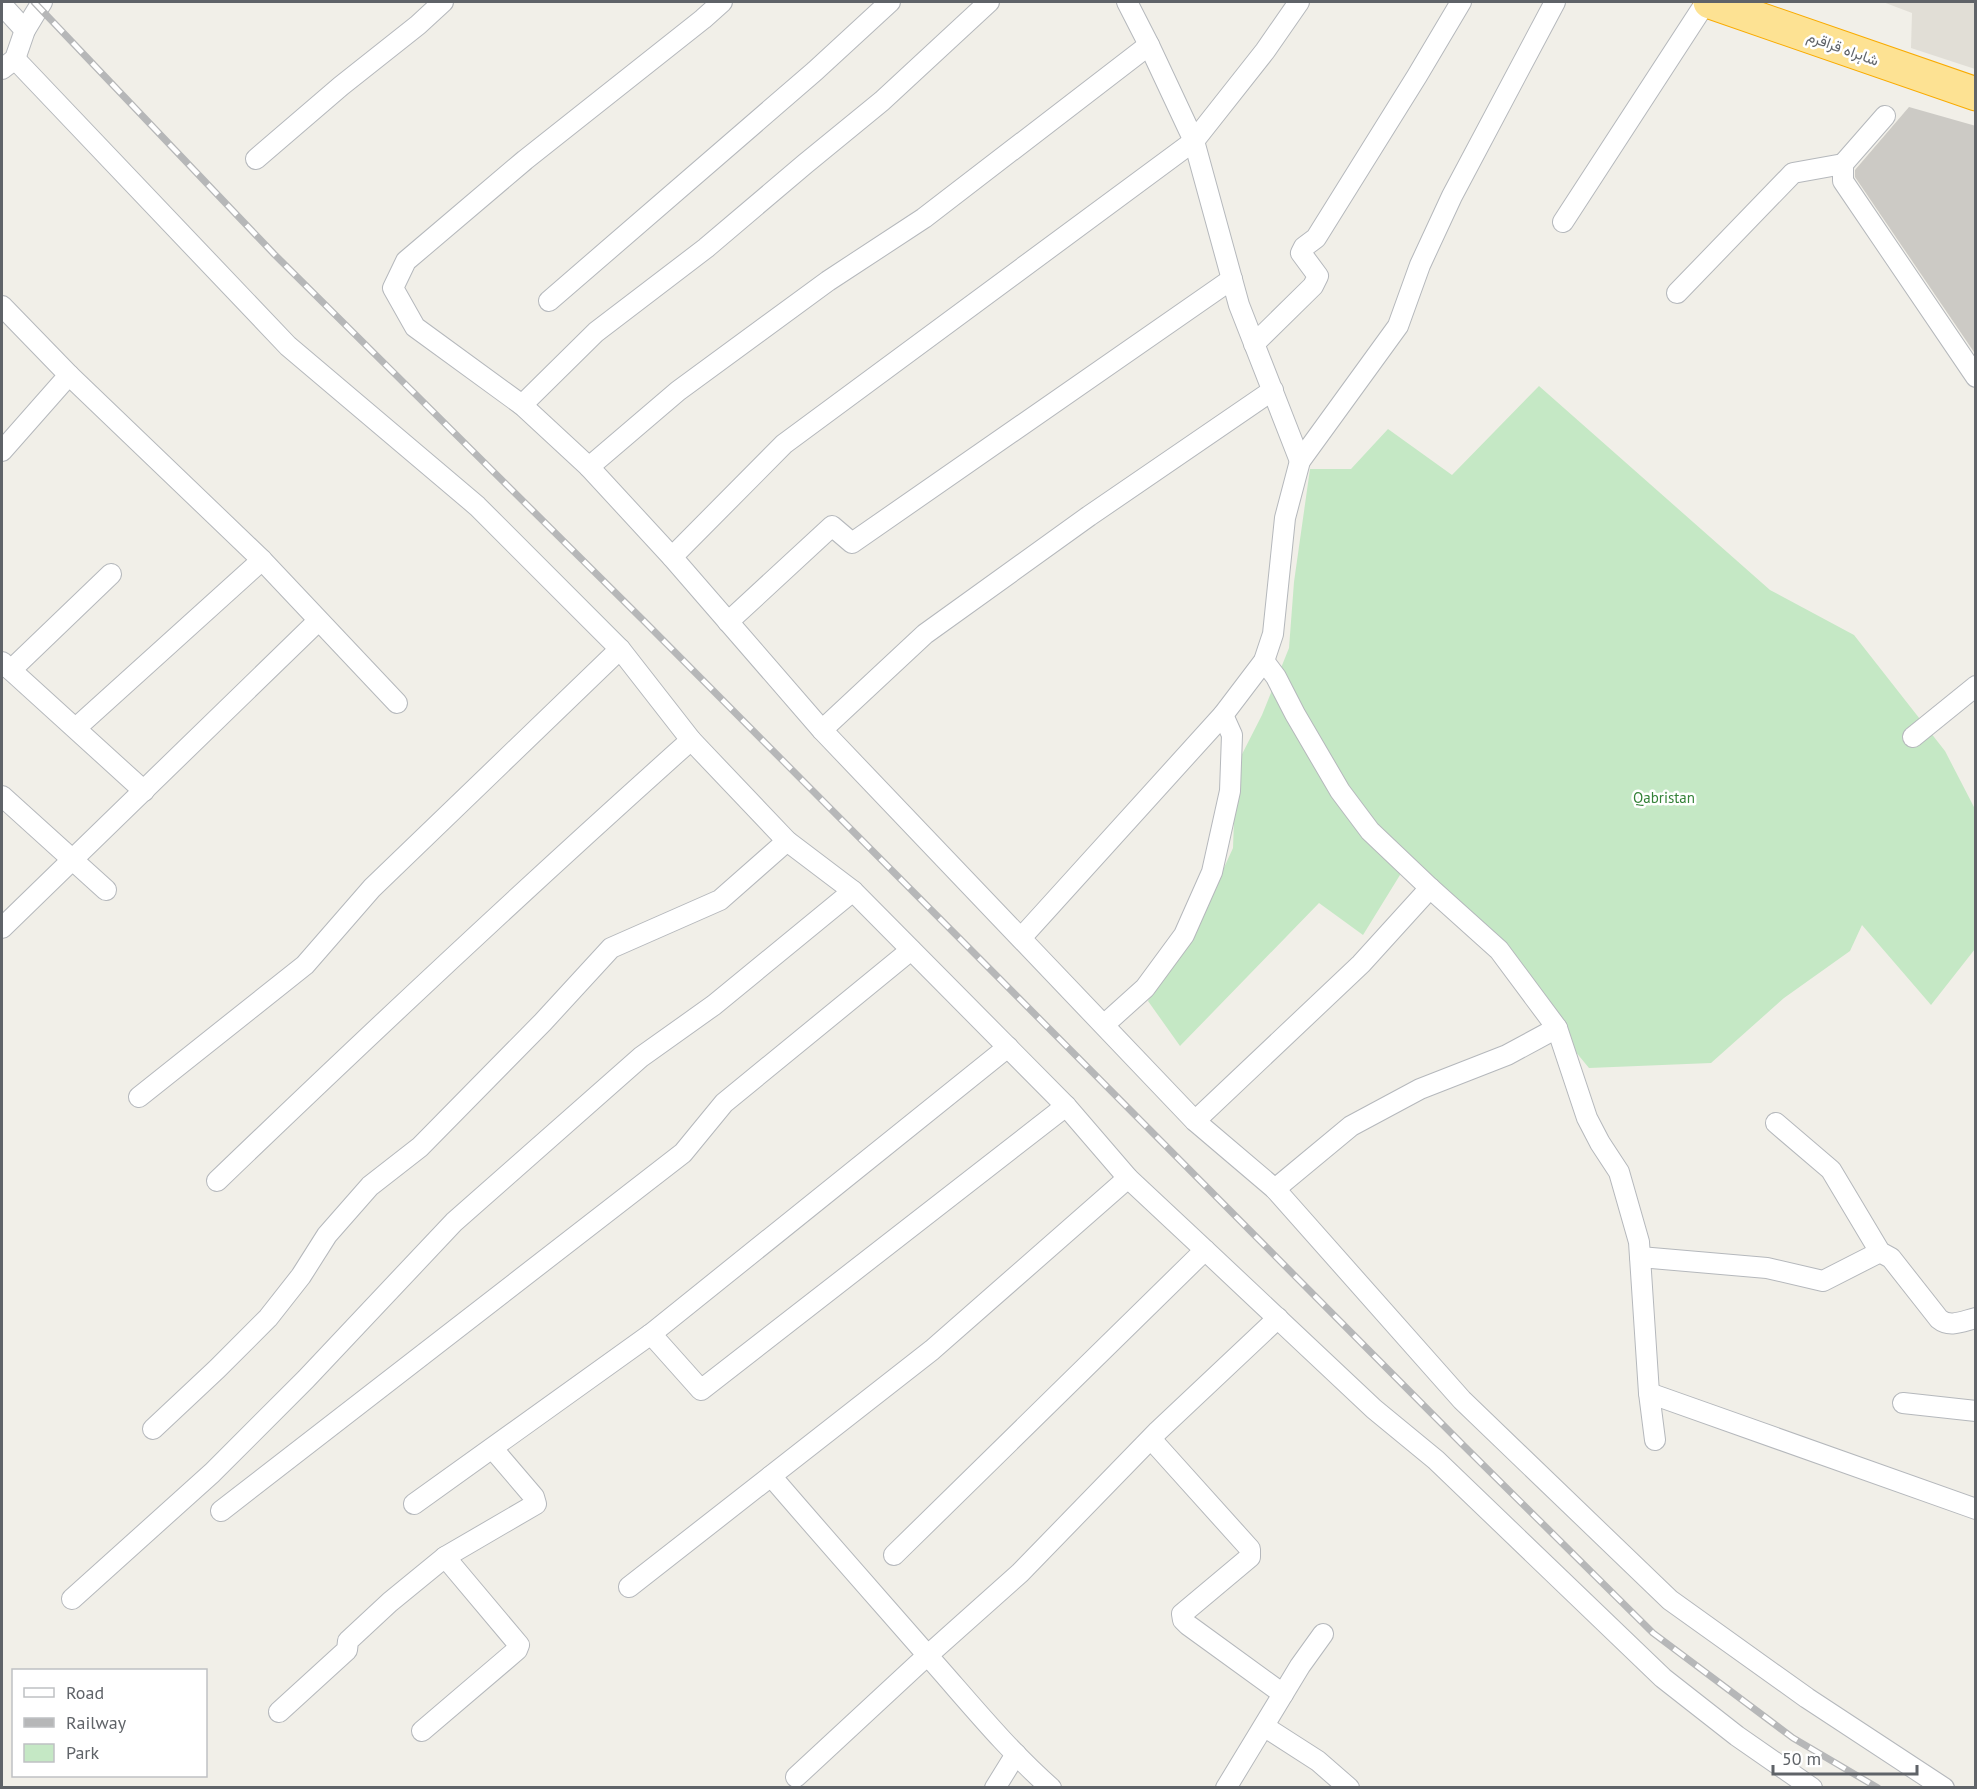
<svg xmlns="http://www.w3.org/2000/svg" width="1977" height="1789" viewBox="0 0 1977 1789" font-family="'PT Sans',Vazirmatn,sans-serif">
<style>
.education{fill:#e1ded6}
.green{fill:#c5e8c5}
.building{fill:#cccac5}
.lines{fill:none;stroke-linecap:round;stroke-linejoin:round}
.street-casing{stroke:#b5b8bc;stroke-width:22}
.highway-casing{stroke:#f9ab00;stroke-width:35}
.street{stroke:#fff;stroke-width:20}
.highway{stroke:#fde293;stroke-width:33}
.rail-casing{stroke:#b6b7b8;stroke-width:7}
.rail{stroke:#fff;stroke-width:4.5;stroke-dasharray:14;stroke-linecap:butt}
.labels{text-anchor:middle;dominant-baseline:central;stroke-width:5;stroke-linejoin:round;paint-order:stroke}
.street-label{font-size:15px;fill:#5f6368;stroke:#fff}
.park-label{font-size:15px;fill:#348238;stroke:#fff}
</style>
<rect width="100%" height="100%" fill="#f1efe8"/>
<path class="education" d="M 1883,2 L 1975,2 L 1975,69 L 1911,48 L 1912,13 Z"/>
<path class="green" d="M 1539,386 L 1770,590 L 1854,635 L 1945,751 L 1975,809 L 1975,949 L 1931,1005 L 1862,925 L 1850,951 L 1784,998 L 1711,1063 L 1589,1068 L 1515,978 L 1408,862 L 1363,935 L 1319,903 L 1180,1046 L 1148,1001 L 1195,931 L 1233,848 L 1236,766 L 1262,715 L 1289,648 L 1294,582 L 1310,469 L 1351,469 L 1388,429 L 1452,475 Z"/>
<path class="building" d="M 1909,107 L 1976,126 L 1976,355 L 1855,177 L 1855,170 Z"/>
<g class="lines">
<defs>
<g id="street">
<path d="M 722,2 L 703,19 L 525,160 L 406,261 L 393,288 L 415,327 L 522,405 L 589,467 L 672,557 L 822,730 L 1195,1121 L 1275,1189 L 1462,1400 L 1670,1600 L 1807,1698 L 1944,1788"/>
<path d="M 1127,2 L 1149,45 L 1194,141 L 1239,305 L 1300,461"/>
<path d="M 2,5 L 25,30"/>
<path d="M 15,59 L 288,346 L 477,506 L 620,649 L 691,740 L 787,841 L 853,891 L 1066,1106 L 1128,1178 L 1205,1250 L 894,1555"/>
<path d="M 2,69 L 15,59 L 25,30 L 42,2"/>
<path d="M 1885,116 L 1843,164 L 1843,181 L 1976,377"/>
<path d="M 256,159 L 341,86 L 418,25 L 443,2"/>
<path d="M 1563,222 L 1706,2"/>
<path d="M 1677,293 L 1793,173 L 1843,164"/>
<path d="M 549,301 L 815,71 L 890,2"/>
<path d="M 2,306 L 69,375 L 2,451"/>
<path d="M 1254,344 L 1313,286 L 1318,276 L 1301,253 L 1304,247 L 1316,238 L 1417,76 L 1461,2"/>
<path d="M 69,375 L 262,560 L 397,703"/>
<path d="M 522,405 L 596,332 L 706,248 L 805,164 L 882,101 L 989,2"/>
<path d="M 589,467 L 678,391 L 828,281 L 924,218 L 1149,45"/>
<path d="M 672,557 L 784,444 L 1194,141 L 1265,51 L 1299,2"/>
<path d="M 728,622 L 832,526 L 852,543 L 1232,279"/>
<path d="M 1264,661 L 1276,677 L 1295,714 L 1340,791 L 1370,831 L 1430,888 L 1499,950 L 1557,1028 L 1507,1055 L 1420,1089 L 1351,1126 L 1275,1189"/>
<path d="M 2,662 L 144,791"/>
<path d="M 11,670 L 111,574"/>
<path d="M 76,728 L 262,560"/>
<path d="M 822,730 L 925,634 L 1089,516 L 1273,390"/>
<path d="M 1913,737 L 1976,686"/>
<path d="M 2,796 L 106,890"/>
<path d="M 2,928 L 318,621"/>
<path d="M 1021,938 L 1223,715 L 1264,661 L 1273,634 L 1285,518 L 1300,461 L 1398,326 L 1420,265 L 1452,196 L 1555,2"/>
<path d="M 1105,1024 L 1145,988 L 1184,935 L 1212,872 L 1230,791 L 1232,735 L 1223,715"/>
<path d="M 1557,1028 L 1587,1118 L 1600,1143 L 1619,1172 L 1639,1242 L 1649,1393 L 1655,1440"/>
<path d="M 139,1097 L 305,965 L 372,888 L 620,649"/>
<path d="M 1195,1121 L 1361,964 L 1430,888"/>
<path d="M 1776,1123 L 1831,1170 L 1880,1252 L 1891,1258 L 1939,1319 C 1950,1328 1963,1321 1976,1318"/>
<path d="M 217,1181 C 373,1031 530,884 691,740"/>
<path d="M 1205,1250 L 1374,1409 L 1436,1460 L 1663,1678 L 1737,1736 L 1812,1788"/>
<path d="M 1640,1257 L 1767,1268 L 1823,1281 L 1880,1252"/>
<path d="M 651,1334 L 701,1390 L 1066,1106"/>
<path d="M 1649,1393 L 1976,1509"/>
<path d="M 1903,1403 L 1976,1411"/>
<path d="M 153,1429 L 217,1369 L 268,1318 L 301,1276 L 327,1235 L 370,1186 L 420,1147 L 543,1022 L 611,948 L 720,900 L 787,841"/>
<path d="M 1151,1439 L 1250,1549 L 1250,1557 L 1182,1614 L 1183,1620 L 1188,1625 L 1283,1694"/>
<path d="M 771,1476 C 826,1540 881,1602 936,1665 C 973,1707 1009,1751 1051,1788"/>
<path d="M 414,1504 L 651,1334 L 1008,1047"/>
<path d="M 221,1511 L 683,1153 L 724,1103 L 911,950"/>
<path d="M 629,1587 L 932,1350 L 1128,1178"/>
<path d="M 72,1599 L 212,1473 L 306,1379 L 454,1222 L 641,1057 L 714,1005 L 853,891"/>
<path d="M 279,1712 L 347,1650 L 348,1641 L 390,1602 L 445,1557"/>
<path d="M 1265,1727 L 1318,1761 L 1349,1788"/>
<path d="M 422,1731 L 517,1650 L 519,1645 L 445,1557 L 536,1504 L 534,1497 L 493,1449"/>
<path d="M 796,1777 L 918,1664 L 1020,1573 L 1158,1431 L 1278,1318"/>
<path d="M 995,1788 L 1016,1754"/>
<path d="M 1226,1788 L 1300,1666 L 1323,1634"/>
</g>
<path id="highway" d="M 1710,2 L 1976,94"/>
</defs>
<use href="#street" class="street-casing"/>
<use href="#highway" class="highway-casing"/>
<use href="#street" class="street"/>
<use href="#highway" class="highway"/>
<defs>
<path id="rail" d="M 34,2 L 274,254 L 645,622 L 1463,1445 L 1653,1633 L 1793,1738 L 1878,1788"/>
</defs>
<use href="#rail" class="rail-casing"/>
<use href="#rail" class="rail"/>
</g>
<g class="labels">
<g class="street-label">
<text transform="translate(1843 48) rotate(20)">شاہراہ قراقرم</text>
</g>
<g class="park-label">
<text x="1664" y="797">Qabristan</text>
</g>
</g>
<rect width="1977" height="1789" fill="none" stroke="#5f6368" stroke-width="6"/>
<rect x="12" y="1669" width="195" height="108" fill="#ffffff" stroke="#bfc1c3" stroke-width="1.5"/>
<rect x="24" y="1688" width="30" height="9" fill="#ffffff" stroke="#bfc1c3" stroke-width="1.5"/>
<text x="66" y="1699" font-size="18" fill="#5f6368">Road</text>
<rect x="24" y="1718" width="30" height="9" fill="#b6b7b8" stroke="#bfc1c3" stroke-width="1.5"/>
<text x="66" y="1729" font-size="18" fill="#5f6368">Railway</text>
<rect x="24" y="1744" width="30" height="18" fill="#c5e8c5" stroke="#bfc1c3" stroke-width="1.5"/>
<text x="66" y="1759" font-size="18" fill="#5f6368">Park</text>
<path d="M1773 1765v9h144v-9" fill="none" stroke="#5f6368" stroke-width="3"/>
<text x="1782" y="1765" font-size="18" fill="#5f6368" stroke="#ffffff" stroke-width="4.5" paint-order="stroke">50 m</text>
</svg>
